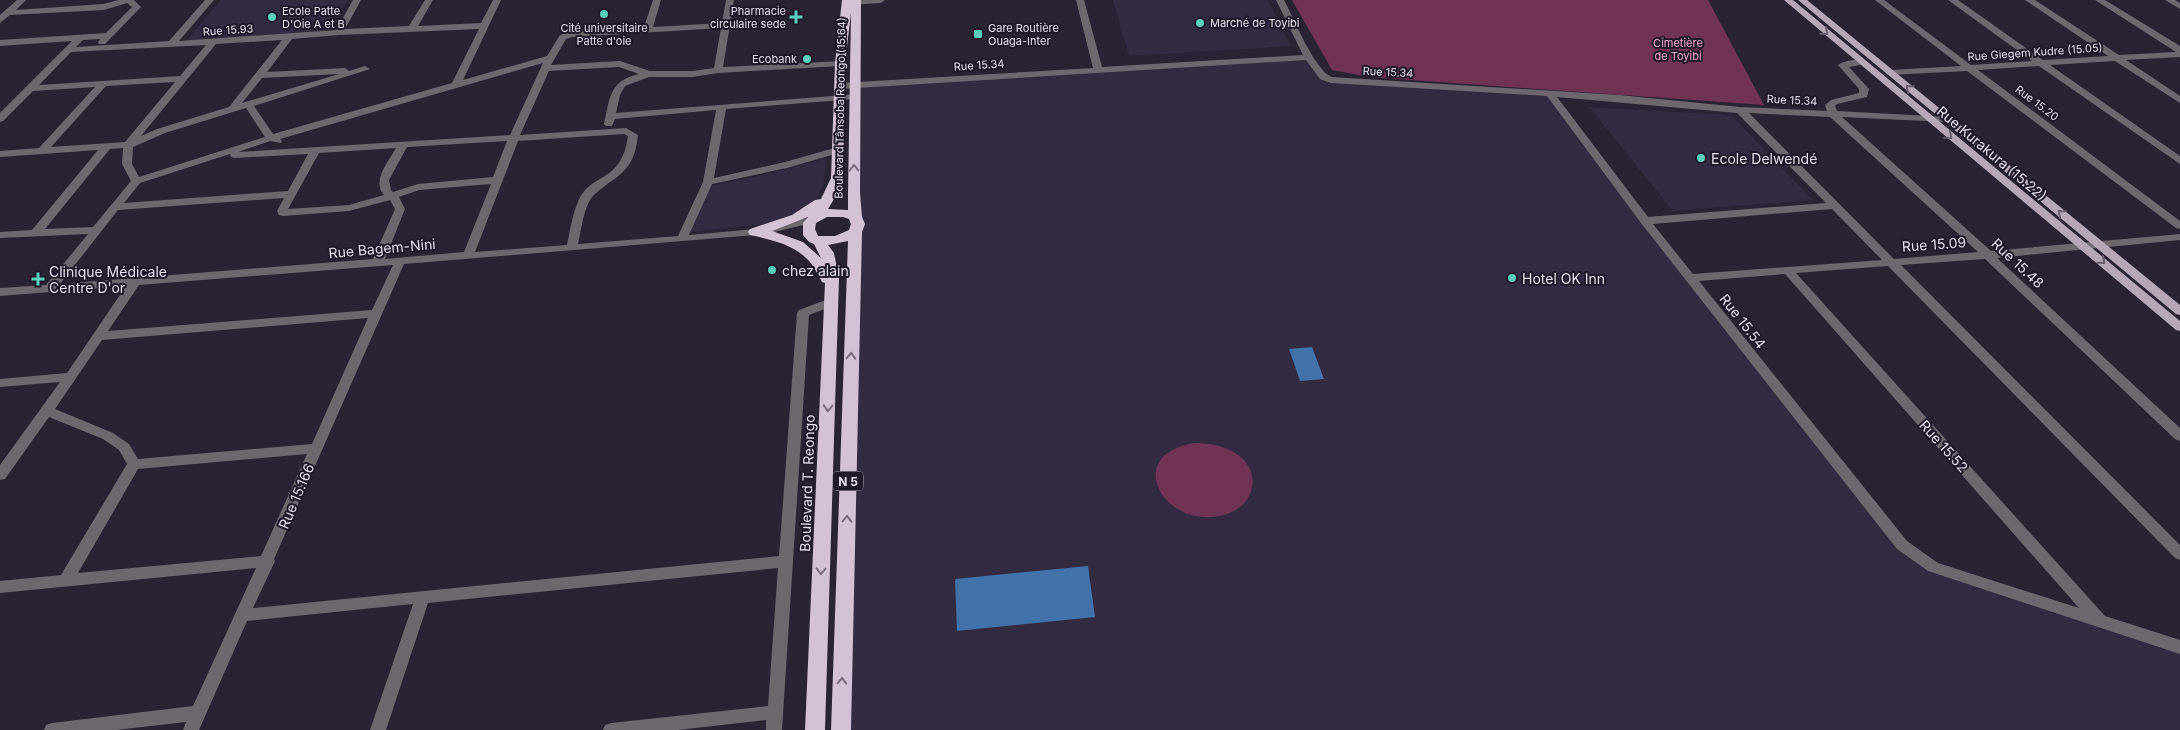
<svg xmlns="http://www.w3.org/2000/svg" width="2180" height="730" viewBox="0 0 2180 730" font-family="Inter,sans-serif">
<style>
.built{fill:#332b41}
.green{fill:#713354}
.water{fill:#4172a9}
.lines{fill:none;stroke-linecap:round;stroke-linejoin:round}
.minor{fill:#6e676e;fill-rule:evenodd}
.major{fill:#b6a7b7;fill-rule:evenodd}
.highway{fill:#d3c1d4;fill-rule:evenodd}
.oneway{stroke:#6a6070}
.oneway2{stroke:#796d7f}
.poi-dot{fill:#5bcebc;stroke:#1f192a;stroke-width:2}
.labels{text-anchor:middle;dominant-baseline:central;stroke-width:4;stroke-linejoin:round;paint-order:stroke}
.far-poi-label{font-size:11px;fill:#e3dfeb;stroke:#1f192a;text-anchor:start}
.far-street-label{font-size:11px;fill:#e3dfeb;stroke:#1f192a}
.far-park-label{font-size:11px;fill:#f9a9d0;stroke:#1f192a}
.shield{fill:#1f192a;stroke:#a8a4b1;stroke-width:1}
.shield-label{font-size:12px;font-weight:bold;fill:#e3dfeb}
.street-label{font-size:14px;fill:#e3dfeb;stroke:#1f192a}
.poi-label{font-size:14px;fill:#e3dfeb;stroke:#1f192a;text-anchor:start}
</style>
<rect width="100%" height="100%" fill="#292334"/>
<g class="built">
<path d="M 221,0 L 348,0 L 325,33 L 185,42 Z"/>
<path d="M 1113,0 L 1268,0 L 1291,46 L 1129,56 Z"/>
<path d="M 1309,57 L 1323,77 L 1550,94 L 1612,178 L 1920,560 L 2180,647 L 2180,730 L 841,730 L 855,85 Z"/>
<path d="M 1589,107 L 1731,115 L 1813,200 L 1673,211 Z"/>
<path d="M 826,158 L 824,182 L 819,195 L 805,209 L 773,223 L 691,232 L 710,186 L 776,172 Z"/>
</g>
<g class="green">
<path d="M 1292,0 L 1708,0 L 1764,105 L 1369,77 L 1332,70 Z"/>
<path d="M 1194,443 C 1209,443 1222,445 1235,453 C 1262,469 1257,504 1227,514 C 1167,534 1119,456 1194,443 Z"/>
</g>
<g class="water">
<path d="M 1312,347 L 1324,379 L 1300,381 L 1289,349 Z"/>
<path d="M 1088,566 L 1095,617 L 957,631 L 955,579 Z"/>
</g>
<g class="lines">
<g class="minor">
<path d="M 17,0 L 26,0 L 16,10 L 103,4 L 119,0 L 134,0 L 141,7 L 105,44 L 99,44 L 98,42 L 100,39 L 83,40 L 76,47 L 169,41 L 205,0 L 214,0 L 179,41 L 336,30 L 353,0 L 361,0 L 345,29 L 409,26 L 425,0 L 433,0 L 418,26 L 481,23 L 493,0 L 501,0 L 463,80 L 547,56 L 560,35 L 569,32 L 644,27 L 653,0 L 661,0 L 653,27 L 722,23 L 726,0 L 734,0 L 723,67 L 843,61 L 843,65 L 840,66 L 718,73 L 693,77 L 649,77 L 625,86 L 620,95 L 616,113 L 858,94 L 858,98 L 855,99 L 726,109 L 714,178 L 785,162 L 838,147 L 843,150 L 842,152 L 787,168 L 712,184 L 689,235 L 766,228 L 812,217 L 817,220 L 816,222 L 766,234 L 404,264 L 274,559 L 275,561 L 253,608 L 779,556 L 797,313 L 799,310 L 831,298 L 835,299 L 837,302 L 835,305 L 809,315 L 782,730 L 766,730 L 766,720 L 678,730 L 603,730 L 605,725 L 611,723 L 768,706 L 778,568 L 428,603 L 386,730 L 370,730 L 413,604 L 247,621 L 199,730 L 183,730 L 186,722 L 116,730 L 44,730 L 46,725 L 52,723 L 193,706 L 256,568 L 0,593 L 0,581 L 61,575 L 127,464 L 119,450 L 103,439 L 49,417 L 5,479 L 0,480 L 0,465 L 60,382 L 0,387 L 0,379 L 67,373 L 126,286 L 0,296 L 0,288 L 46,285 L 88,234 L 0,238 L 0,232 L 32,230 L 98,150 L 0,157 L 0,151 L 39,148 L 95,87 L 33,91 L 3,121 L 0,122 L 0,113 L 72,41 L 0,46 L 0,40 L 106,33 L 132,7 L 127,3 L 104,10 L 10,15 L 0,23 L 0,15 ZM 721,28 L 714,68 L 693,71 L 650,71 L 620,61 L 551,65 L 566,39 L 573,37 ZM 479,29 L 452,83 L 273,134 L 254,106 L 370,69 L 365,66 L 349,71 L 345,68 L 267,72 L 292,39 L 339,35 ZM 282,40 L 229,107 L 157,129 L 141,136 L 216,44 ZM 206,45 L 180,76 L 39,85 L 71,52 ZM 543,63 L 510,135 L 238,152 L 270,141 L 281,143 L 282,141 L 280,139 ZM 619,67 L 639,74 C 609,81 610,98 604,124 L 606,126 L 612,126 L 615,119 L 716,110 L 703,182 L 678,236 L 578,244 C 581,231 583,213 589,202 C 592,195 600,190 606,185 C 628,170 635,162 638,135 L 626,128 L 520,135 L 549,71 ZM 339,74 L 242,103 L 262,78 ZM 175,82 L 125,142 L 51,147 L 106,86 ZM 246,108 L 265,137 L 139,177 L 132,164 L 133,147 L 165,133 ZM 624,134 L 628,136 C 621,185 591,171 578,202 C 572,215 570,231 567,245 L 475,252 L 518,141 ZM 507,141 L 493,177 L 418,184 L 393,192 L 391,190 L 389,180 L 407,147 ZM 123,148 L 122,164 L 131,181 L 93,227 L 45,229 L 110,149 ZM 396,148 C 389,161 371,181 384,195 L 349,205 L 288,209 L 319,153 ZM 230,154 L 231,157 L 235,158 L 308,154 L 288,191 L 124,203 L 140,183 ZM 491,184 L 464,252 L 385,259 L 405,209 L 399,197 L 419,190 ZM 284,198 L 277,211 L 279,215 L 283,216 L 349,211 L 390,200 L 395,209 L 373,259 L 60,284 L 118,210 ZM 393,265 L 372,310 L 108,331 L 139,285 ZM 368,318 L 312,444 L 138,459 L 129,444 L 113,433 L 55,409 L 102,340 ZM 307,454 L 261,556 L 78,573 L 138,469 Z"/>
<path d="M 845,0 L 885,0 L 881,3 L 847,5 L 843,2 Z"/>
<path d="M 1076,0 L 1084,0 L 1102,67 L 1303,55 L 1276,0 L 1284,0 C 1294,18 1314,70 1332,77 L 1619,95 L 1740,107 L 1827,111 L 1825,105 L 1831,100 L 1859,93 L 1859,89 L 1838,65 C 1844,60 1858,59 1865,60 L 1865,64 L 1849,67 L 1869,89 L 1867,97 L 1837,104 L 1835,106 L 1837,111 L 1949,117 L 1951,119 L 1946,122 L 1842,117 L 1991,251 L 2180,234 L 2180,240 L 1997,258 L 2180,428 L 2180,441 L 2175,439 L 1985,259 L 1901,265 L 2180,545 L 2180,560 L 2175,558 L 1888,266 L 1796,273 L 2105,616 L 2180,640 L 2180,654 L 1928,571 L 1897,549 L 1641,223 L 1547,96 L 1331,83 L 1320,79 L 1306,60 L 841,89 L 836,86 L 841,83 L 1093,68 ZM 1557,97 L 1737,113 L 1826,203 L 1648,217 ZM 1749,113 L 1830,117 L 1978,252 L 1894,259 ZM 1832,209 L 1882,260 L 1693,274 L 1653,224 ZM 1785,274 L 2079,608 L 1938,563 L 1907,541 L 1699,281 Z"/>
<path d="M 1875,0 L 1884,0 L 1971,65 L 2032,61 L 1948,0 L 1958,0 L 2043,60 L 2108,56 L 2025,0 L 2035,0 L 2119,55 L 2176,52 L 2095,0 L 2105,0 L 2180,46 L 2180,57 L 2126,60 L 2180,96 L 2180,103 L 2115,61 L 2050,65 L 2180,156 L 2180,164 L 2039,66 L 1978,70 L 2180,221 L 2180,229 L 2176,228 L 1967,71 L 1888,75 L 1886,73 L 1891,70 L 1961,66 Z"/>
<path d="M 2165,0 L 2175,0 L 2180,3 L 2180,9 Z"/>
</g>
<g class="major">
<path d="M 1784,0 L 1793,0 L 2180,321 L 2180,331 L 2176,330 Z"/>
<path d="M 1798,0 L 1807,0 L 2180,305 L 2180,315 L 2176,314 Z"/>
</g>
<path class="highway" d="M 842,0 L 861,0 L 860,193 L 862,217 L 865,224 L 862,232 L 851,730 L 831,730 L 848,241 L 828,245 L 834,253 L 839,278 L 825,730 L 805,730 L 825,283 L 822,282 C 818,275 815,268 810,262 C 794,244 772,240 750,235 L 748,232 L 750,229 L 792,215 L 815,200 L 821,199 L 831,178 L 835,63 ZM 851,13 L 848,193 L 848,210 L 828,209 L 837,194 L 843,178 L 845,63 ZM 808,217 L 803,223 L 803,235 L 809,242 L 814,244 L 821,258 L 803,242 L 772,231 ZM 827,217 L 843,217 L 849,219 L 851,224 L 849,230 L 835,236 L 818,236 L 815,229 L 816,223 Z"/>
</g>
<defs><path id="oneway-chevron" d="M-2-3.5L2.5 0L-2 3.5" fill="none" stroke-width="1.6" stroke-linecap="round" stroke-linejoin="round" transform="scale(1.25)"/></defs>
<g class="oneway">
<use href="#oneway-chevron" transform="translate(1825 32) rotate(39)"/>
<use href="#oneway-chevron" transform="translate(1909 88) rotate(-140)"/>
<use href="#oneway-chevron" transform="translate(1949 136) rotate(40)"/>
<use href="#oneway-chevron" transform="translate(2061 213) rotate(-141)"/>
<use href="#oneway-chevron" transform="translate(2102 261) rotate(40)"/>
</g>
<g class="oneway2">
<use href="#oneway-chevron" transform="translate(854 168) rotate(-90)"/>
<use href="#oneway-chevron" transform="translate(851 356) rotate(-88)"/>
<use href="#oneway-chevron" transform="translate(828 408) rotate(92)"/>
<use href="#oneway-chevron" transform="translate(847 519) rotate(-88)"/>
<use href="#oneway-chevron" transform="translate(821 571) rotate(92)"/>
<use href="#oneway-chevron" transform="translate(842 681) rotate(-88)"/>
</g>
<g class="poi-dot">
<circle cx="604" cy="14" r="5"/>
<circle cx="272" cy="17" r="5"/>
<path d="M793.5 9.5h5v5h5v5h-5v5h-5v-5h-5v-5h5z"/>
<circle cx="1200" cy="23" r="5"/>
<rect x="973" y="29" width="10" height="10" rx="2.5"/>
<circle cx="807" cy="59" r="5"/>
<circle cx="1701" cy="158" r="5"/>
<circle cx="772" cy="270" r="5"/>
<circle cx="1512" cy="278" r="5"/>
<path d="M35.5 271.5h5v5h5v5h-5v5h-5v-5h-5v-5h5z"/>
</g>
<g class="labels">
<g class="far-poi-label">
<text x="282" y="11">Ecole Patte<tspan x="282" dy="13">D'Oie A et B</tspan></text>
<text x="786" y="11" text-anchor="end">Pharmacie<tspan x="786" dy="13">circulaire sede</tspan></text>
<text x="1210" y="23">Marché de Toyibi</text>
<text x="604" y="28" text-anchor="middle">Cité universitaire<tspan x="604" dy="13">Patte d'oie</tspan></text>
<text x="988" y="28">Gare Routière<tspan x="988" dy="13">Ouaga-Inter</tspan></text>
<text x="797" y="59" text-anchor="end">Ecobank</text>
</g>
<g class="far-street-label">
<text transform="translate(228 30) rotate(-4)">Rue 15.93</text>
<text transform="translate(2035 52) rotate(-4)">Rue Giegem Kudre (15.05)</text>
<text transform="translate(979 65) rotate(-4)">Rue 15.34</text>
<text transform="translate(1388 72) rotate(3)">Rue 15.34</text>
<text transform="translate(1792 100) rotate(3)">Rue 15.34</text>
<text transform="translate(2037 103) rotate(37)">Rue 15.20</text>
<text transform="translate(840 108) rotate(-89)">Boulevard Tânsoba Reongo (15.64)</text>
</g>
<g class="far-park-label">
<text x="1678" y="43">Cimetière<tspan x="1678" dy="13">de Toyibi</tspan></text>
</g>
<rect class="shield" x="833" y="471.5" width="30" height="19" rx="4"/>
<g class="shield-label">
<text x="848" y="481">N 5</text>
</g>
<g class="street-label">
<text transform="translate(1992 153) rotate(40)">Rue Kurakura (15.22)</text>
<text transform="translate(1934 244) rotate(-4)">Rue 15.09</text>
<text transform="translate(382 248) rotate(-5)">Rue Bagem-Nini</text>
<text transform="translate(2018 263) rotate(43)">Rue 15.48</text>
<text transform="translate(1743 321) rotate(52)">Rue 15.54</text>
<text transform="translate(1944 446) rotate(48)">Rue 15.52</text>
<text transform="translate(807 483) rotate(-88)">Boulevard T. Reongo</text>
<text transform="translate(296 496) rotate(-67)">Rue 15.166</text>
</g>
<g class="poi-label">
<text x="1711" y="158">Ecole Delwendé</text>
<text x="782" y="270">chez alain</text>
<text x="49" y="271">Clinique Médicale<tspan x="49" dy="16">Centre D'or</tspan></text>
<text x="1522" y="278">Hotel OK Inn</text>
</g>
</g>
</svg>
